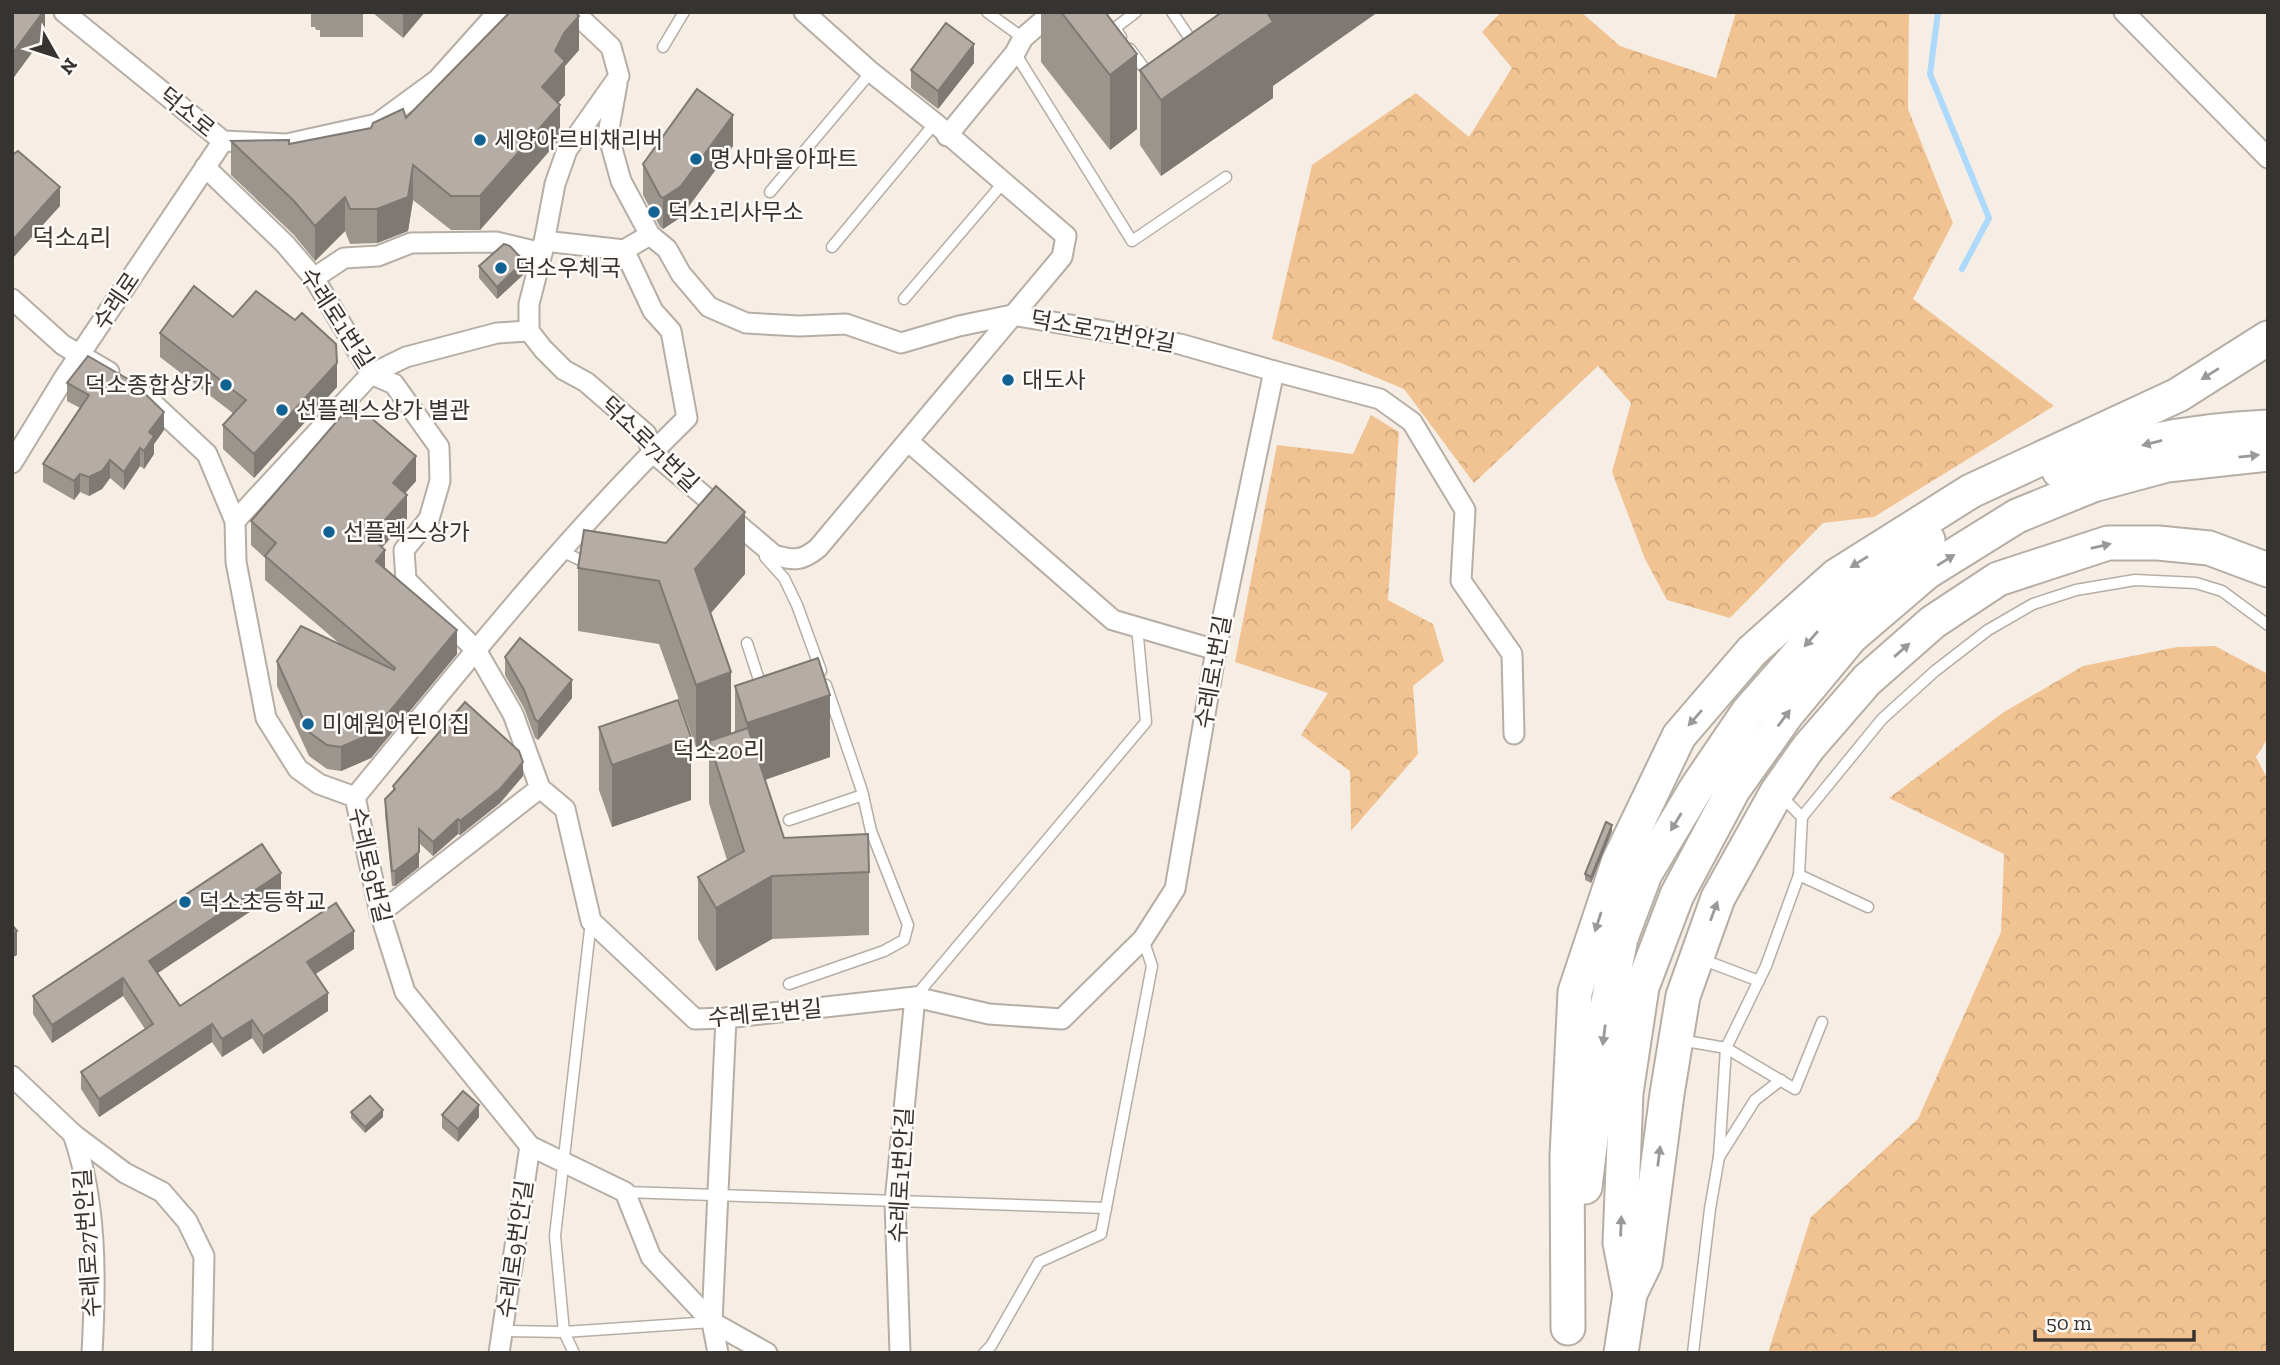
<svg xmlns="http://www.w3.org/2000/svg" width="2280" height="1365" viewBox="0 0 2280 1365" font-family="'Zilla Slab','Noto Sans KR',serif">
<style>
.forest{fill:url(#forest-crowns)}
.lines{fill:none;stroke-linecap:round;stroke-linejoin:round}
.stream{stroke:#add9fd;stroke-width:6}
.service-casing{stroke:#b6aea5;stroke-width:13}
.minor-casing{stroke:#b6aea5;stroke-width:23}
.motorway-casing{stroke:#b6aea5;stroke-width:37}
.service{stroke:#fff;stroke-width:10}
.minor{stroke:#fff;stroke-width:19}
.motorway{stroke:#fff;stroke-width:33}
.wall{fill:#9c958e}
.shaded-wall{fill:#7f7974}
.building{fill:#b5ada5;stroke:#7f7974;stroke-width:2}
.oneway{fill:#9a9998}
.poi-dot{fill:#136294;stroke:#fffbf8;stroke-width:2.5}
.labels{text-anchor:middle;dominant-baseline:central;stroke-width:5;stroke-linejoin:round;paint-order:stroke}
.street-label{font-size:23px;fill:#363330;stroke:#fffbf8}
.poi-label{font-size:23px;fill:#363330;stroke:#fffbf8;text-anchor:start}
.neighbourhood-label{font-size:24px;fill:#39322b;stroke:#fffbf8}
</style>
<defs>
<pattern id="forest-crowns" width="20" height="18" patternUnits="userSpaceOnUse" patternTransform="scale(1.75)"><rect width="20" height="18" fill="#f2c392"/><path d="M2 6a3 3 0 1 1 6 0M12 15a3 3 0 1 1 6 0" fill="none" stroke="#d0a87e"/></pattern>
</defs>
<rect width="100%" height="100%" fill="#f6ede4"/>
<g class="forest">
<path d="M 1501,12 L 1581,12 L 1620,46 L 1716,78 L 1736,12 L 1909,12 L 1908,109 L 1953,223 L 1913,299 L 2054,406 L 1874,517 L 1823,523 L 1730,618 L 1667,600 L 1645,559 L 1612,472 L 1631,403 L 1598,366 L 1474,483 L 1404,389 L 1341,363 L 1272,339 L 1312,165 L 1416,93 L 1469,137 L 1512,68 L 1482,32 Z"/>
<path d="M 1371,415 L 1399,432 L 1388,600 L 1433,624 L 1444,661 L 1413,686 L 1418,754 L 1351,831 L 1350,771 L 1301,735 L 1328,693 L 1235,662 L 1277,445 L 1353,454 Z"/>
<path d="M 2215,646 L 2268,674 L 2268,738 L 2256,757 L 2268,780 L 2268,1353 L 1768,1353 L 1811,1217 L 1918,1119 L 2001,932 L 2004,854 L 1889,798 L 2004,712 L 2083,666 L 2177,647 Z"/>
</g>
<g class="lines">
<path class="stream" d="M 1938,12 L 1930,74 L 1989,218 L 1962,269"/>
<defs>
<g id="service">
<path d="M 987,12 L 1023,38"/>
<path d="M 1172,12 L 1195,46"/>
<path d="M 1121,37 L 1115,28 L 1136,12"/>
<path d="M 663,47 L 684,12"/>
<path d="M 1130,49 L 1150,76"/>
<path d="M 1015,53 L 1132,241 L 1226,177"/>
<path d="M 770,192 L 871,72"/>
<path d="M 832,247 L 935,123"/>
<path d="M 904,299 L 1003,183"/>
<path d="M 561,551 L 589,564"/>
<path d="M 765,557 L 784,578 L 797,605 L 821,671"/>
<path d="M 747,643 L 762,689"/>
<path d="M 1782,797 L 1802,817 L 1799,875"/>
<path d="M 1802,817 L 1882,719 L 1935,671 L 1988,630 L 2033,604 L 2076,590 L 2135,580 L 2196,583 L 2222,591 L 2268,625"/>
<path d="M 789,820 L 863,795"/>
<path d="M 1701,959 L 1759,981"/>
<path d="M 789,984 L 884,951 L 904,940 L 908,925 L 871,831 L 862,791 L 826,685"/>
<path d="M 915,997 L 1146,722 L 1137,627"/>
<path d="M 1680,1040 L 1726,1048 L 1795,1089 L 1822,1022"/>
<path d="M 1719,1157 L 1755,1100 L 1781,1080"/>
<path d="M 625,1192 L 1106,1208"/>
<path d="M 503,1331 L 564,1332 L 712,1322"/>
<path d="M 574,1353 L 564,1332 L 555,1236 L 591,921"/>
<path d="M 984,1353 L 991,1346 L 1039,1262 L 1101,1234 L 1152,966 L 1143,939"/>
<path d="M 1693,1353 L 1710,1209 L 1719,1157 L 1726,1048 L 1766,966 L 1799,875 L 1868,907"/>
</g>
<g id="minor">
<path d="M 64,12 L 223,141 L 287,144 L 377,124 L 437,80 L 498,12"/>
<path d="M 574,12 L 611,47 L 619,76 L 567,150 L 555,184 L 542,253 L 529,304 L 529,331 L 543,349 L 564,370 L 586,382 L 646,434 L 652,452 L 774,555 C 794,561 802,561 818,548 L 1062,257 L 1066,236 L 935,123 L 871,72 L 804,12"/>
<path d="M 2124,12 L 2268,158"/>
<path d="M 617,84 L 608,134 L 621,181 L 650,235 L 667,249 L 681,274 L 709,307 L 746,323 L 799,326 L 846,324 L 901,343 L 959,326 L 1012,315 L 1180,344 L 1274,371 L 1380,399 L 1412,422 L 1465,510 L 1461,581 L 1512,654 L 1514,734"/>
<path d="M 947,136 L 1015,53 L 1023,38 L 1053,12"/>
<path d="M 205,167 L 285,244 L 314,278 L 371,374 L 394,384 L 439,447 L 440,481 L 429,519 L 404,550 L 406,580 L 476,650 L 513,714 L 540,788 L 565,809 L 591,921 L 695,1019 L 726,1018 L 915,997 L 989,1014 L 1062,1019 L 1143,939 L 1175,889 L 1216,650 L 1274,371"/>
<path d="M 544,241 L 624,250 L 650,235"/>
<path d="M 314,278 L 344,258 L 378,256 L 411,243 L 496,242 L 542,253"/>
<path d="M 12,299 L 63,345 L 109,372"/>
<path d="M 145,396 L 207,454 L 235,521 L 236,562 L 266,718 L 298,769 L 319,784 L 355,797 L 380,913 L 405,992 L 530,1146 L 625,1192 L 651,1257 L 712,1322 L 718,1353"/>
<path d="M 909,442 L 1113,620 L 1216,650"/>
<path d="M 12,463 L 64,378 L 223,141"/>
<path d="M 235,521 L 371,374 L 406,357 L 497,333 L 529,331"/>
<path d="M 355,797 C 462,667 567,535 687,418 L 671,331 L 653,311 L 624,250"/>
<path d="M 380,913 L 540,788"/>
<path d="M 726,1018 L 712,1322 L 767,1353"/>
<path d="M 12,1076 L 73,1134 L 125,1173 L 162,1192 L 187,1221 L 204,1256 L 202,1353"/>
<path d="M 73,1134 C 97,1202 96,1281 92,1353"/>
<path d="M 499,1353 L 530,1146"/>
<path d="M 900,1353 L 895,1202 L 915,997"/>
</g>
<g id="motorway">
<path d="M 2059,471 C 2122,442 2199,430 2268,427"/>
<path d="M 1585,1187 L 1607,1007 L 1621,938 L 1645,874 L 1697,787 L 1748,712 L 1826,623 L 1928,540"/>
<path d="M 1630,1294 L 1620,1243 L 1626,1093 L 1642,987 L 1677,895 L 1733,790 L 1787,714 L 1851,637 L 1927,572 L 2017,516 L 2093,485 L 2167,465 L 2268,454"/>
<path d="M 1568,1328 L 1567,1156 L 1575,992 L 1618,863 L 1679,736 L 1752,651 L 1836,576 L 1971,491 L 2178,395 L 2268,338"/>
<path d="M 1621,1353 L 1630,1294 L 1645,1263 L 1667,1094 L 1683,996 L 1718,898 L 1777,792 L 1808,748 L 1867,680 L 1933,622 L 1998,579 L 2108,543 L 2158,543 L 2209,548 L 2268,570"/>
</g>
</defs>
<use href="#service" class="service-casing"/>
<use href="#minor" class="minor-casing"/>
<use href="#motorway" class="motorway-casing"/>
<use href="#service" class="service"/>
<use href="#minor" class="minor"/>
<use href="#motorway" class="motorway"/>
</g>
<g class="wall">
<path d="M 311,12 L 363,12 L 363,37 L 320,37 L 320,30 L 316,30 L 315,27 L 311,27 Z"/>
<path d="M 372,12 L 425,12 L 403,38 Z"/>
<path d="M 1041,12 L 1105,12 L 1137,129 L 1110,150 L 1041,62 Z"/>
<path d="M 579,50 L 565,66 L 565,95 L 558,103 L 560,139 L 480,230 L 451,230 L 413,200 L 408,231 L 377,243 L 350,244 L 345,231 L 315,261 L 294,235 L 231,175 L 231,141 L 289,144 L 371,128 L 406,118 Z"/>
<path d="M 974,63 L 938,109 L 911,88 L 911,70 Z"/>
<path d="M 1140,70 L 1273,86 L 1273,98 L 1161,176 L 1140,145 Z"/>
<path d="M 733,146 L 681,217 L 663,229 L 660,227 L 643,195 L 643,164 Z"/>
<path d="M 479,266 L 524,274 L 497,299 L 479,278 Z"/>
<path d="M 233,317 L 337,387 L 254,478 L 223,449 L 223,425 L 234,414 L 160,357 L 160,333 Z"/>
<path d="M 67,383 L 164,430 L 154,444 L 154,454 L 144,469 L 140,466 L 124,490 L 110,478 L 102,489 L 89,496 L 80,492 L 74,500 L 43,482 L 43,464 L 80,408 L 67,401 Z"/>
<path d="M 416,481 L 405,493 L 407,519 L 382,548 L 385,569 L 457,654 L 371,758 L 341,771 L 327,769 L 309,756 L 277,686 L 277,661 L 340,644 L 265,580 L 265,558 L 251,545 L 251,521 Z"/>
<path d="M 578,568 L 745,574 L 710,614 L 731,734 L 735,732 L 735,686 L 830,757 L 765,780 L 784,838 L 869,872 L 869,935 L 772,939 L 716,971 L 698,939 L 698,877 L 727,860 L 709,803 L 709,743 L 696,747 L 659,644 L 578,631 Z"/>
<path d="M 505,657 L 572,698 L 538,740 L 535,738 L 524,708 L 505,675 Z"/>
<path d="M 599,727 L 691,800 L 612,827 L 599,790 Z"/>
<path d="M 523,776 L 500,803 L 460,835 L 458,834 L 433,856 L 419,843 L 419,867 L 395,886 L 392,886 L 385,814 L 385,799 L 393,791 L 393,786 Z"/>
<path d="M 1612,831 L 1591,883 L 1585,880 L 1585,874 Z"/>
<path d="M 281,891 L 157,973 L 180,1006 L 354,949 L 316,974 L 328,1011 L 263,1054 L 252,1038 L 222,1057 L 212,1042 L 99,1117 L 81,1089 L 81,1072 L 145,1029 L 123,996 L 52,1043 L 33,1014 L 33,996 Z"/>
<path d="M 351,1112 L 383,1117 L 365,1133 L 351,1118 Z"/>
<path d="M 442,1115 L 479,1117 L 458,1142 L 442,1128 Z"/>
</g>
<g class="shaded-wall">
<path d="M 43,12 L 45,12 L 45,35 L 12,80 L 12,54 Z"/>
<path d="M 403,12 L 425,12 L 403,38 Z"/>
<path d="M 1271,12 L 1378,12 L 1273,86 L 1273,98 L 1161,176 L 1161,100 Z"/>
<path d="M 579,16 L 579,50 L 565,66 L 565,95 L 542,122 L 542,87 L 555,51 L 564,33 Z"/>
<path d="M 974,44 L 974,63 L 938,109 L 938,91 Z"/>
<path d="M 1137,54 L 1137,129 L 1110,150 L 1110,75 Z"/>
<path d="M 560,105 L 560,139 L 480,230 L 480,196 Z"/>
<path d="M 733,115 L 733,146 L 681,217 L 663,229 L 663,198 Z"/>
<path d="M 413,165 L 413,200 L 408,231 L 377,243 L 377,209 Z"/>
<path d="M 60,187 L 60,206 L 12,259 L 12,241 Z"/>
<path d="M 345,197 L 345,231 L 315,261 L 315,226 Z"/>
<path d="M 524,261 L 524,274 L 497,299 L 497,287 Z"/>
<path d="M 337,363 L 337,387 L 254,478 L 254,454 Z"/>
<path d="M 164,412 L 164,430 L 154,444 L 154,454 L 144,469 L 144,451 L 149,432 Z"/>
<path d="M 140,448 L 140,466 L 124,490 L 124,472 Z"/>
<path d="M 416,456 L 416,481 L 393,507 L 393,483 Z"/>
<path d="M 110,460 L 110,478 L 102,489 L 89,496 L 89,477 Z"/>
<path d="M 80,474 L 80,492 L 74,500 L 74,481 Z"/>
<path d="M 407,495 L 407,519 L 370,561 L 370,537 Z"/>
<path d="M 745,512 L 745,574 L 695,631 L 695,569 Z"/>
<path d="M 385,550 L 385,575 L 376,561 Z"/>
<path d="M 457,630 L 457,654 L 371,758 L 341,771 L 341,747 Z"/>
<path d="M 731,672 L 731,735 L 696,747 L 696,685 Z"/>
<path d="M 572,680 L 572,698 L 538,740 L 538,722 Z"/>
<path d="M 830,695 L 830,757 L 747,786 L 747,723 Z"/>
<path d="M 691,737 L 691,800 L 612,827 L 612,765 Z"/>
<path d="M 523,762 L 523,776 L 500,803 L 460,835 L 460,821 Z"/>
<path d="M 458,819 L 458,834 L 433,856 L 433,842 Z"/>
<path d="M 1612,825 L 1612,831 L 1591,883 L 1591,877 Z"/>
<path d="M 419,852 L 419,867 L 395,886 L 395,871 Z"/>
<path d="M 281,873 L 281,891 L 149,979 L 149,961 Z"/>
<path d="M 772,876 L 772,939 L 716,971 L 716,908 Z"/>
<path d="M 17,931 L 17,955 L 12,958 L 12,934 Z"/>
<path d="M 354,931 L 354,949 L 307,979 L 307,962 Z"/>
<path d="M 123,978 L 123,996 L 52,1043 L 52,1025 Z"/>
<path d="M 328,993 L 328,1011 L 263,1054 L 263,1036 Z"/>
<path d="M 252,1020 L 252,1038 L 222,1057 L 222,1039 Z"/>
<path d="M 212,1024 L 212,1042 L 99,1117 L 99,1099 Z"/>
<path d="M 479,1105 L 479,1117 L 458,1142 L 458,1129 Z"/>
<path d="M 383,1110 L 383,1117 L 365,1133 L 365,1127 Z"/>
</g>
<g class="building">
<path d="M 12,12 L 43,12 L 12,54 Z"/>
<path d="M 510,12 L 575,12 L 579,16 L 564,33 L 555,51 L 565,61 L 542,87 L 560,105 L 480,196 L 451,196 L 413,165 L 408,197 L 377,209 L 350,209 L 345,197 L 315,226 L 294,201 L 231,141 L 289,140 L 289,144 L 371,128 L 373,123 L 403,109 L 406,118 Z"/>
<path d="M 1061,12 L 1105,12 L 1137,54 L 1110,75 Z"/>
<path d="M 1222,12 L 1271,12 L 1268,14 L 1273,22 L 1161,100 L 1140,70 Z"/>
<path d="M 946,23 L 974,44 L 938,91 L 911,70 Z"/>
<path d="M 697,89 L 733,115 L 681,186 L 663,198 L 660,196 L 643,164 Z"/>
<path d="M 18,151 L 60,187 L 12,241 L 12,155 Z"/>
<path d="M 504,244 L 510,246 L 524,261 L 497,287 L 479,266 Z"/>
<path d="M 194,286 L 233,317 L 256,291 L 295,320 L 302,313 L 336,344 L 337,363 L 254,454 L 223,425 L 246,400 L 160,333 Z"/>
<path d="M 88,356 L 133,382 L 164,412 L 149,432 L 154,436 L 144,451 L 140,448 L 124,472 L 110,460 L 102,471 L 89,477 L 80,474 L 74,481 L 43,464 L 89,395 L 67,383 Z"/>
<path d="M 357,406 L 416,456 L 393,483 L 407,495 L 370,537 L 385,550 L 376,561 L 457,630 L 371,734 L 341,747 L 327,745 L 309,732 L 277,661 L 301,626 L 394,670 L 395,668 L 265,556 L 276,543 L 251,521 L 343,414 L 347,417 Z"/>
<path d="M 716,486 L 745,512 L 695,569 L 731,672 L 696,685 L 659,581 L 578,568 L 584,530 L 666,543 Z"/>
<path d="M 520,638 L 572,680 L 538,722 L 535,719 L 524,690 L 505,657 Z"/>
<path d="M 818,658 L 830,695 L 747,723 L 735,686 Z"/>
<path d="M 678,700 L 691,737 L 612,765 L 599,727 Z"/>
<path d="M 465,702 L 519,751 L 523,762 L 500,789 L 460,821 L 458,819 L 433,842 L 419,829 L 419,852 L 395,871 L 392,871 L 385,799 L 395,789 L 393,786 Z"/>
<path d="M 748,728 L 784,838 L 868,834 L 869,872 L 772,876 L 716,908 L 698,877 L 744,851 L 709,741 Z"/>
<path d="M 1606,822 L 1612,825 L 1591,877 L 1585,874 Z"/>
<path d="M 262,844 L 281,873 L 149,961 L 180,1006 L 336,903 L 354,931 L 307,962 L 328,993 L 263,1036 L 252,1020 L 222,1039 L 212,1024 L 99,1099 L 81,1072 L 153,1024 L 123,978 L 52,1025 L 33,996 Z"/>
<path d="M 12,925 L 17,931 L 12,934 Z"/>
<path d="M 463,1091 L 479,1105 L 458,1129 L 442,1115 Z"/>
<path d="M 370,1096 L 383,1110 L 365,1127 L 351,1112 Z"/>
</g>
<defs><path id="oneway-solid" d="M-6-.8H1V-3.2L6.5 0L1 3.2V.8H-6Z" transform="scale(1.75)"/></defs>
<g class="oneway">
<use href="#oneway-solid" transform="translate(2210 374) rotate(148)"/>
<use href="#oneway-solid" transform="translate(2152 443) rotate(166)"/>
<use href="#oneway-solid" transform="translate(2249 456) rotate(-6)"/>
<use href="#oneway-solid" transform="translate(2101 546) rotate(-13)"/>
<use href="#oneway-solid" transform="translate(1946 560) rotate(-32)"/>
<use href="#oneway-solid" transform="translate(1859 562) rotate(148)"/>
<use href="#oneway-solid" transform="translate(1811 639) rotate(131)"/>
<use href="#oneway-solid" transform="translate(1902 650) rotate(-41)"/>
<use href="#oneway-solid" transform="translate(1695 718) rotate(131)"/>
<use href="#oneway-solid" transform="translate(1784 718) rotate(-53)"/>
<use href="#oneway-solid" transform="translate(1676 822) rotate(121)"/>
<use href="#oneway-solid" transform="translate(1714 911) rotate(-70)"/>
<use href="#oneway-solid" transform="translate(1598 922) rotate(108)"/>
<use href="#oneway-solid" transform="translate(1604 1035) rotate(97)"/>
<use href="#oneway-solid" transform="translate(1659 1156) rotate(-83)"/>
<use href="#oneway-solid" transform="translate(1621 1226) rotate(-88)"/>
</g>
<g class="poi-dot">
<circle cx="480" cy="140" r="7"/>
<circle cx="696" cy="159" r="7"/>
<circle cx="654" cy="212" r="7"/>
<circle cx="501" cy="268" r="7"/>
<circle cx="1008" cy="380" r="7"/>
<circle cx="226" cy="385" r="7"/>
<circle cx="282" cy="410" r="7"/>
<circle cx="329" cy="532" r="7"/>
<circle cx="308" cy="724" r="7"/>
<circle cx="185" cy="902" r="7"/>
</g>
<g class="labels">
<g class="street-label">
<text transform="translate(187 112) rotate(39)">덕소로</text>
<text transform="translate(116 301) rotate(-56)">수레로</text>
<text transform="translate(337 318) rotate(57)">수레로1번길</text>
<text transform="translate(1103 331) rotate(10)">덕소로71번안길</text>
<text transform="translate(650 444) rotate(44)">덕소로71번길</text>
<text transform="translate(1213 672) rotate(-80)">수레로1번길</text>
<text transform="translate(370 865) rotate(77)">수레로9번길</text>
<text transform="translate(765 1013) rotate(-5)">수레로1번길</text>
<text transform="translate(901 1175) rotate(-87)">수레로1번안길</text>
<text transform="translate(87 1243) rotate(-94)">수레로27번안길</text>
<text transform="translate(515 1249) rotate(-82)">수레로9번안길</text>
</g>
<g class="poi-label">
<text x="494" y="140">세양아르비채리버</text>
<text x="710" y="159">명사마을아파트</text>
<text x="668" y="212">덕소1리사무소</text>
<text x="515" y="268">덕소우체국</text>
<text x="1022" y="380">대도사</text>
<text x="212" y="385" text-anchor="end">덕소종합상가</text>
<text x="296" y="410">선플렉스상가 별관</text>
<text x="343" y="532">선플렉스상가</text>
<text x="322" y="724">미예원어린이집</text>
<text x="199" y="902">덕소초등학교</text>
</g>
<g class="neighbourhood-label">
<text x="72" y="237">덕소4리</text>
<text x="719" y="750">덕소20리</text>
</g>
</g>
<rect width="2280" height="1365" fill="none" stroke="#363330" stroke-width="28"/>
<g transform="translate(56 56) rotate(129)" stroke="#fffbf8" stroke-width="5" paint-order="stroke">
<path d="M0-5L12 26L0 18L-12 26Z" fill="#363330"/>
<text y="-10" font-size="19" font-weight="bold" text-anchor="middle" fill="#363330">N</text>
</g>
<path d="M2035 1330v10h159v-10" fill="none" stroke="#363330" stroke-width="3.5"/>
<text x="2046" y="1330" font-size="21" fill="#363330" stroke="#fffbf8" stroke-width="5" paint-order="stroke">50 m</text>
</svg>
